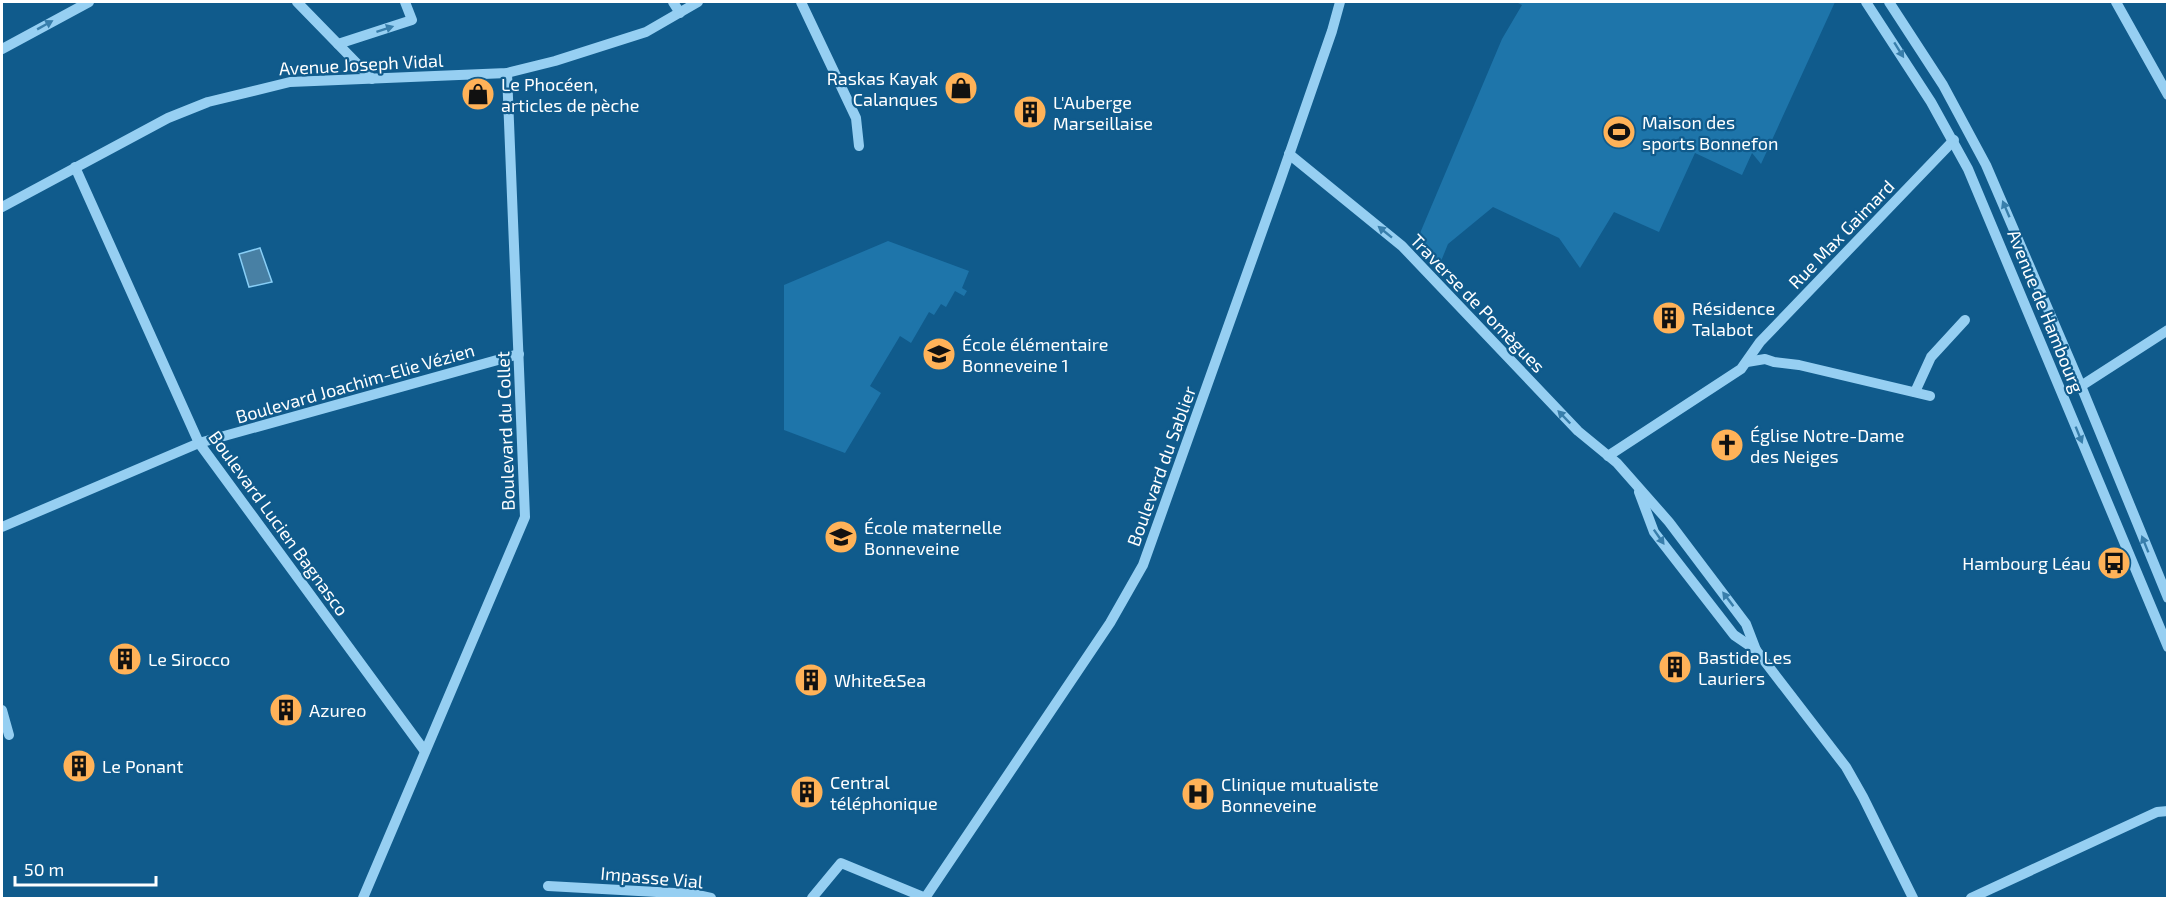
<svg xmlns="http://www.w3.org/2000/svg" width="2169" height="900" viewBox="0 0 2169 900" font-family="'Exo 2',sans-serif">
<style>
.green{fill:#1e75aa}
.water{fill:#4880a4;stroke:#88cef6;stroke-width:1.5}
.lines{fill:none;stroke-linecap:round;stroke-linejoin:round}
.minor{stroke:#96cff2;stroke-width:10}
.oneway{fill:#387eab}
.labels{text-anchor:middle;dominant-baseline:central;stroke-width:4.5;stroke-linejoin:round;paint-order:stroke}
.street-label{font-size:18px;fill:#fff;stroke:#105b8c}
.poi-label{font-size:18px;fill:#fff;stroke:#105b8c;text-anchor:start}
</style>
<rect width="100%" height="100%" fill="#105b8c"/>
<g class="green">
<path d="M 1516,2 L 1835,2 L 1761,164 L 1752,153 L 1742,175 L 1695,153 L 1659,232 L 1614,212 L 1580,268 L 1559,238 L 1493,207 L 1448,244 L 1437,271 L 1436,256 L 1415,245 L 1502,39 L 1522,5 Z"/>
<path d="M 888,241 L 969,271 L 962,288 L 967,291 L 964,296 L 955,291 L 946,307 L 941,304 L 934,315 L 929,312 L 911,343 L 900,336 L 870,386 L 881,393 L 845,453 L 784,430 L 784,285 Z"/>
</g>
<path class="water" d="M 260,248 L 272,282 L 249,287 L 239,254 Z"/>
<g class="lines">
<g class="minor">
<path d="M 297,2 L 372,79"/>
<path d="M 673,2 L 680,13"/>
<path d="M 801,2 L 856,118 L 859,146"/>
<path d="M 1866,2 L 1931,102 L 1968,169 L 2168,647"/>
<path d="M 1889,2 L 1943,85 L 1986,165 L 2081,386 L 2168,598"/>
<path d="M 2116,2 L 2168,95"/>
<path d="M 338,44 L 412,20 L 405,2"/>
<path d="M 2,49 L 89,2"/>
<path d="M 1289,154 L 1402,246 L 1578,431 L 1617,463 L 1669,522 L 1746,624 L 1756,650"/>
<path d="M 75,167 L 199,443 L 424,750"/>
<path d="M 2,207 L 168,118 L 208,102 L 290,82 L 507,73 L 555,61 L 646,32 L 698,2"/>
<path d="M 1747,362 L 1765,359 L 1774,362 L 1799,365 L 1930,396"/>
<path d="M 2081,386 L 2168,330"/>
<path d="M 1915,392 L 1931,357 L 1965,320"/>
<path d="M 1608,456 L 1741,369 L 1760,342 L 1954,140"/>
<path d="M 1639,492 L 1654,532 L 1734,635 L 1756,650 L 1846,767 L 1863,797 L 1913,898"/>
<path d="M 2,527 L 199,443 L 519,354"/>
<path d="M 2,710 L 9,735"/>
<path d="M 548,886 L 693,894 L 711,898"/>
<path d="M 363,898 L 525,517 L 507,73"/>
<path d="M 812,898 L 841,863 L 926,898"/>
<path d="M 925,898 L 1110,623 L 1143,565 L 1280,181 L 1332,31 L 1340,2"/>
<path d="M 1971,898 L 2157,812 L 2168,811"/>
</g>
</g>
<defs><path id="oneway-solid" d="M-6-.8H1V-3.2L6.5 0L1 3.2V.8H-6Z" transform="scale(1.5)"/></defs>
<g class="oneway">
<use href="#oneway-solid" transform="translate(45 25) rotate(-29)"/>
<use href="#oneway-solid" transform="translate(385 29) rotate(-18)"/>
<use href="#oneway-solid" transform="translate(1899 50) rotate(58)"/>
<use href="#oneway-solid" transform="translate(2006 209) rotate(-113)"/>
<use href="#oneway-solid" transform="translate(1385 232) rotate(-141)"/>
<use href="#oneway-solid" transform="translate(1564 417) rotate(-134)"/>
<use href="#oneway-solid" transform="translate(2079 435) rotate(68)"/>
<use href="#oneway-solid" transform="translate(1659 537) rotate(55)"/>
<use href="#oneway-solid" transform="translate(2145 544) rotate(-112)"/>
<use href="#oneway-solid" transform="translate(1728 599) rotate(-127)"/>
</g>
<defs>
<symbol id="shop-disc" viewBox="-11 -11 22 22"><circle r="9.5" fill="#ffb258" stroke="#105b8c"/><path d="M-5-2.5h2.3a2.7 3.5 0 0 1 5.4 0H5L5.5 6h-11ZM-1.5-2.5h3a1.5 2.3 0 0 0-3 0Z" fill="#111"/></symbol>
<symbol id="building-disc" viewBox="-11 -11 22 22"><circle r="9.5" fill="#ffb258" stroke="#105b8c"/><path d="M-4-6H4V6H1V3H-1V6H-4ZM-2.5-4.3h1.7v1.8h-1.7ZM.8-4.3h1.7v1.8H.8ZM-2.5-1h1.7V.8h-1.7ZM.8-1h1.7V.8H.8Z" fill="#111"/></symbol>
<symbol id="stadium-disc" viewBox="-11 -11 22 22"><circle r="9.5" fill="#ffb258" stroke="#105b8c"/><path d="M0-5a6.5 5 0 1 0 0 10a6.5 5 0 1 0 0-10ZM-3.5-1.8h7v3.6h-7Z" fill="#111"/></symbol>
<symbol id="school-disc" viewBox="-11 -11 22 22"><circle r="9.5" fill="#ffb258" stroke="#105b8c"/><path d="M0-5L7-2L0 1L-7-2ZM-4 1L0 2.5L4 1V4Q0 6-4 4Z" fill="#111"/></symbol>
<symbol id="church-disc" viewBox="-11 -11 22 22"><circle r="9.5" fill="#ffb258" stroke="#105b8c"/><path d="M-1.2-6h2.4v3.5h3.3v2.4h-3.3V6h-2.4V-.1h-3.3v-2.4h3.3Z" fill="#111"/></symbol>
<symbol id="bus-disc" viewBox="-11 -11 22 22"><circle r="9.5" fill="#ffb258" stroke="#105b8c"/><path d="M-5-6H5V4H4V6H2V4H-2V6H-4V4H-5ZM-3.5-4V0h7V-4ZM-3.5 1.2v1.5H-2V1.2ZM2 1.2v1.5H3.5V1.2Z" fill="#111"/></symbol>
<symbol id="hospital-disc" viewBox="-11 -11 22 22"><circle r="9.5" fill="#ffb258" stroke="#105b8c"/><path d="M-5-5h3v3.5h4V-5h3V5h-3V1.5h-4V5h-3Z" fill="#111"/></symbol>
</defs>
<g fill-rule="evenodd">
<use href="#shop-disc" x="942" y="69" width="38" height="38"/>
<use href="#shop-disc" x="459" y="75" width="38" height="38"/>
<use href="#building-disc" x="1011" y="93" width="38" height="38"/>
<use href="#stadium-disc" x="1600" y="113" width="38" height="38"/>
<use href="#building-disc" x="1650" y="299" width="38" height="38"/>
<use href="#school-disc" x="920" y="335" width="38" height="38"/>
<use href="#church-disc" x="1708" y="426" width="38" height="38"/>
<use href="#school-disc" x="822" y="518" width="38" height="38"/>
<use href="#bus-disc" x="2095" y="544" width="38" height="38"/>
<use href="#building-disc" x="106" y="640" width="38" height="38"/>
<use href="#building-disc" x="1656" y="648" width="38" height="38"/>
<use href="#building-disc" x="792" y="661" width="38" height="38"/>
<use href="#building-disc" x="267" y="691" width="38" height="38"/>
<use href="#building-disc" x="60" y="747" width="38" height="38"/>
<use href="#building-disc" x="788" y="773" width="38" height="38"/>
<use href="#hospital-disc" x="1179" y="775" width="38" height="38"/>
</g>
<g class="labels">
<g class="street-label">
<text transform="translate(361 64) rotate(-3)">Avenue Joseph Vidal</text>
<text transform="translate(1841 234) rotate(-46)">Rue Max Gaimard</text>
<text transform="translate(1478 303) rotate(46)">Traverse de Pomègues</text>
<text transform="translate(2046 311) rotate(68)">Avenue de Hambourg</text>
<text transform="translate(355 383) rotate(-16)">Boulevard Joachim-Elie Vézien</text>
<text transform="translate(505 431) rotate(-92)">Boulevard du Collet</text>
<text transform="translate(1161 466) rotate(-70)">Boulevard du Sablier</text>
<text transform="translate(279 523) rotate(54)">Boulevard Lucien Bagnasco</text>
<text transform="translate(652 877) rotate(5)">Impasse Vial</text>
</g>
<g class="poi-label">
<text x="938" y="78" text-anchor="end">Raskas Kayak<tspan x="938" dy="21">Calanques</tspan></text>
<text x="501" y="84">Le Phocéen,<tspan x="501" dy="21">articles de pèche</tspan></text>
<text x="1053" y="102">L'Auberge<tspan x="1053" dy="21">Marseillaise</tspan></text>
<text x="1642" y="122">Maison des<tspan x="1642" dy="21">sports Bonnefon</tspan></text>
<text x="1692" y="308">Résidence<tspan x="1692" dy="21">Talabot</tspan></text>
<text x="962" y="344">École élémentaire<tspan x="962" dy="21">Bonneveine 1</tspan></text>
<text x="1750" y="435">Église Notre-Dame<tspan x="1750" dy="21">des Neiges</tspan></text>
<text x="864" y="527">École maternelle<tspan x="864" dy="21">Bonneveine</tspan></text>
<text x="2091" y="563" text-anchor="end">Hambourg Léau</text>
<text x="1698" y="657">Bastide Les<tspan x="1698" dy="21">Lauriers</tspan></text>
<text x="148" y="659">Le Sirocco</text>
<text x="834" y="680">White&amp;Sea</text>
<text x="309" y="710">Azureo</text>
<text x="102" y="766">Le Ponant</text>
<text x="830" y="782">Central<tspan x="830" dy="21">téléphonique</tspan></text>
<text x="1221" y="784">Clinique mutualiste<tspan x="1221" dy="21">Bonneveine</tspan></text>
</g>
</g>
<rect width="2169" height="900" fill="none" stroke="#ffffff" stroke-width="6"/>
<path d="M15 876v9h141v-9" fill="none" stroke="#ffffff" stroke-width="3"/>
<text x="24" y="876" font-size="18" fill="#ffffff" stroke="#105b8c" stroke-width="4.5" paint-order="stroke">50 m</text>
</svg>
